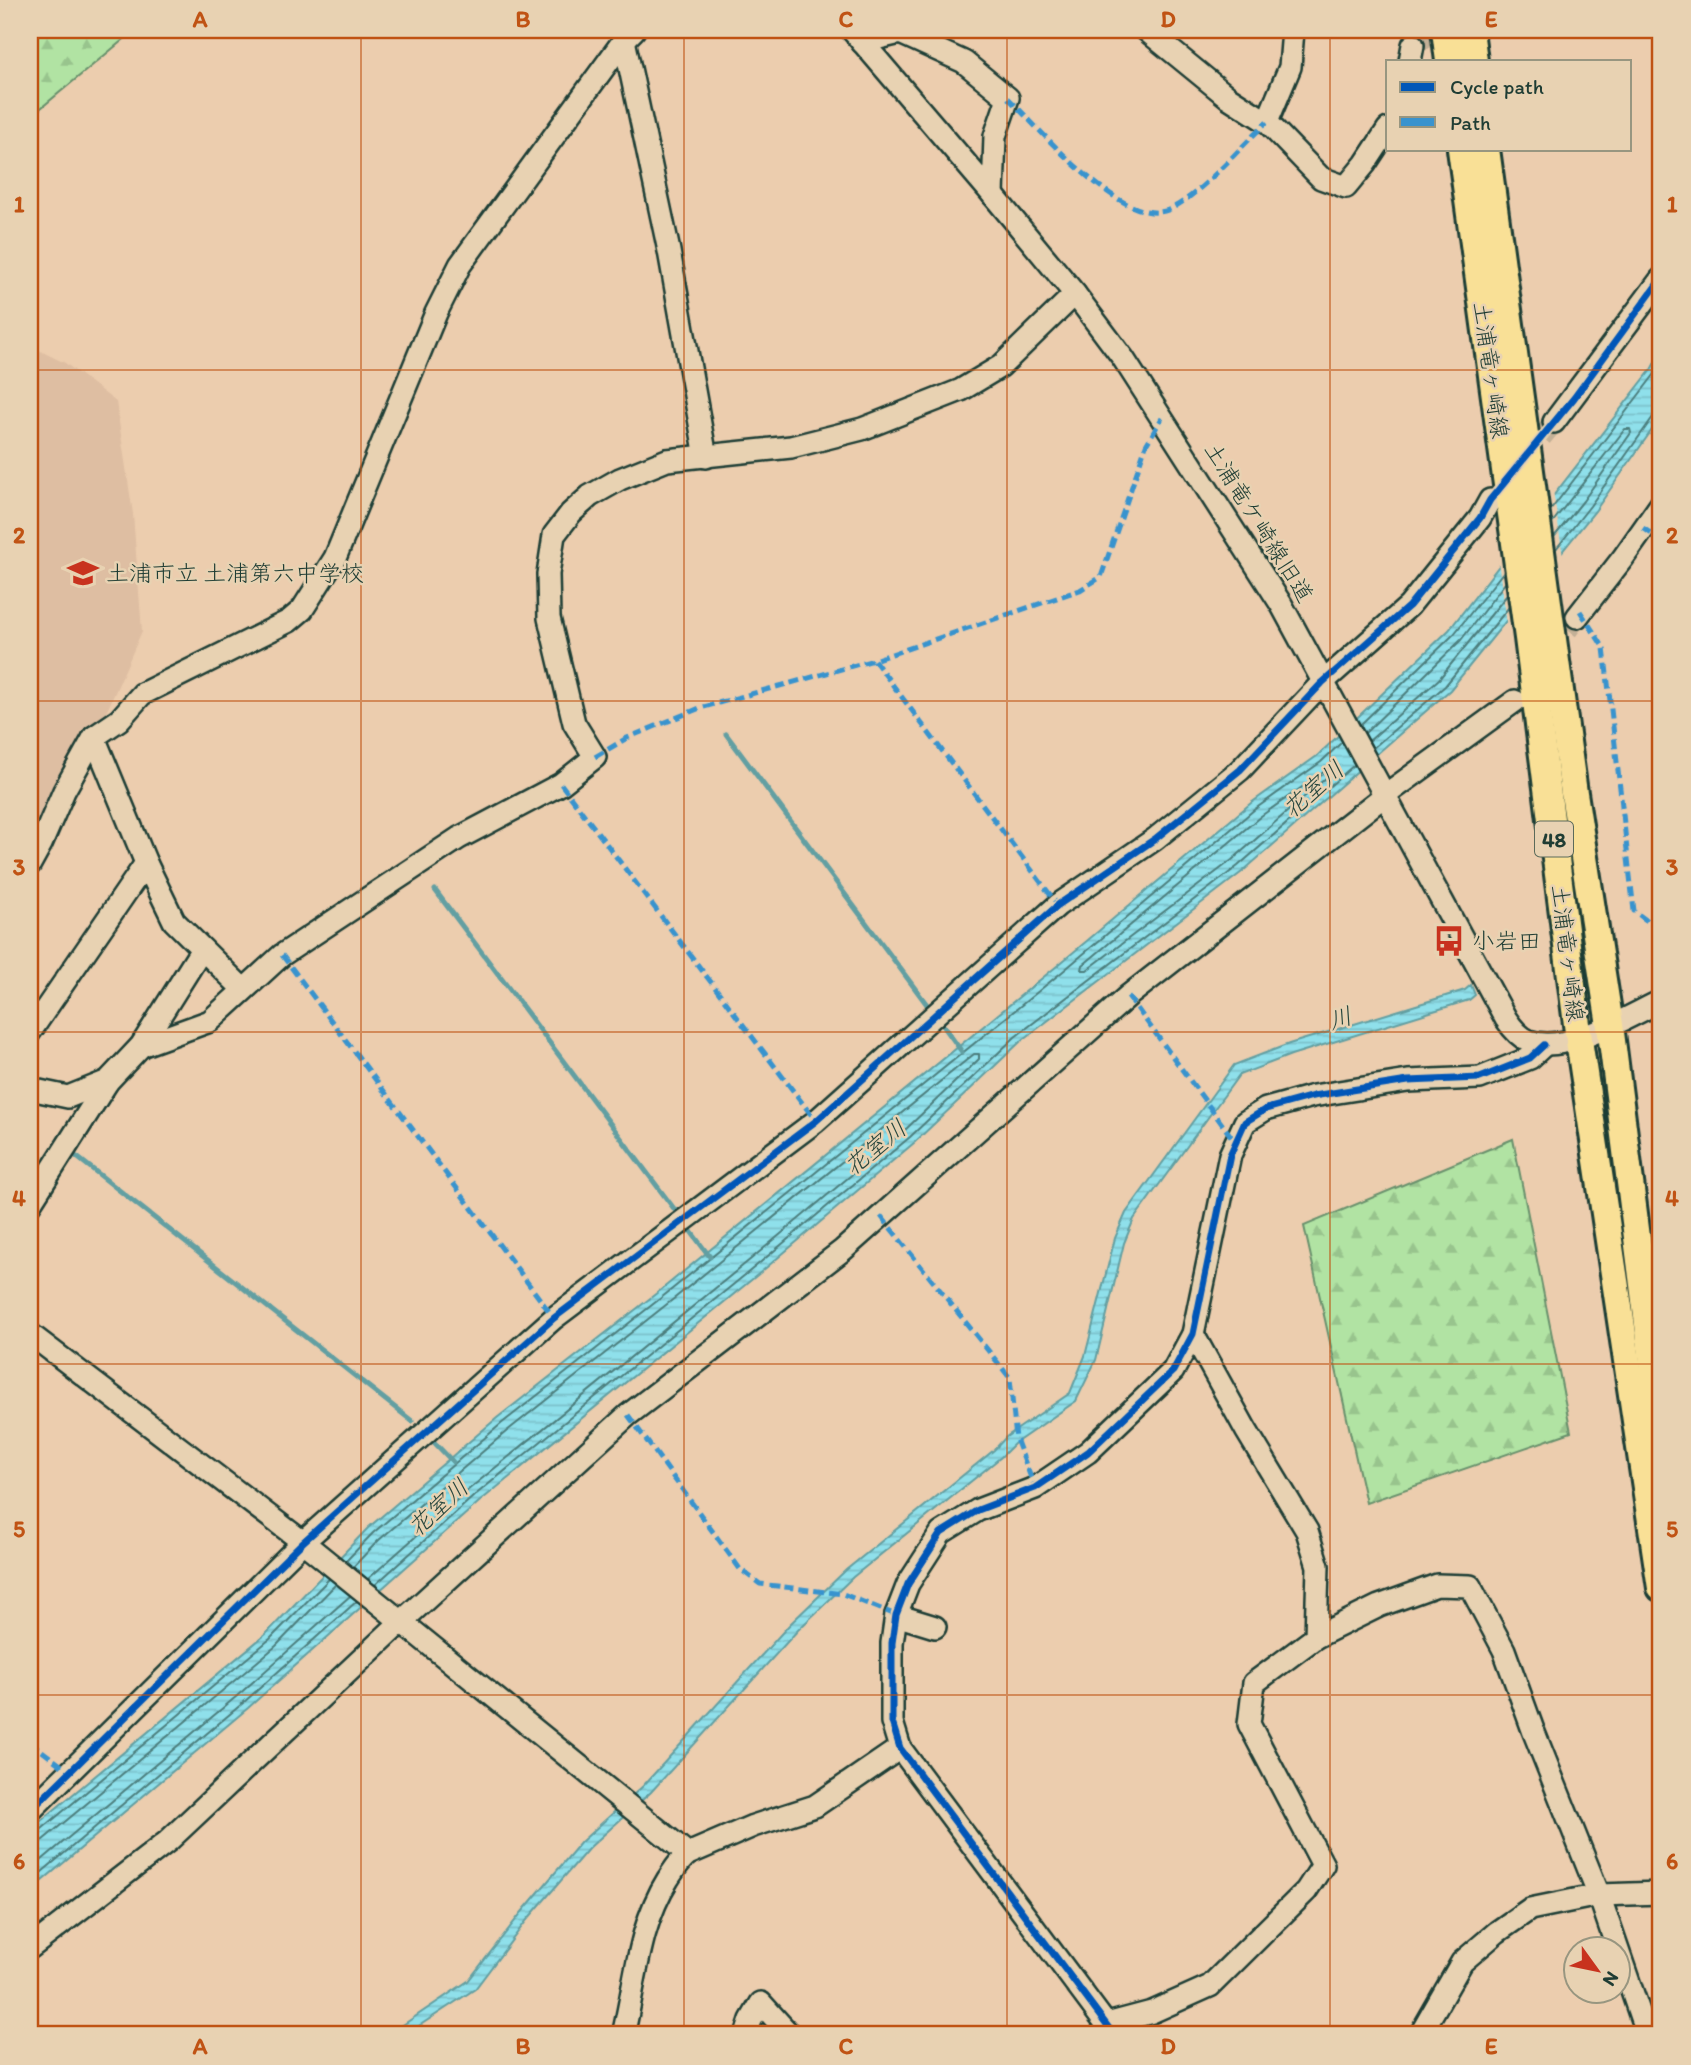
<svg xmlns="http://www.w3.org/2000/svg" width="1691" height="2065" viewBox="0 0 1691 2065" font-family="Itim,'Klee One',sans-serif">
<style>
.built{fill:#debea2}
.forest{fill:url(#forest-firs);stroke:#68906c;stroke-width:2}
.water{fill:url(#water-rules);stroke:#629fa2;stroke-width:2}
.pier{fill:#eccdae}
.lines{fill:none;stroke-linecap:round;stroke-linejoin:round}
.shore{stroke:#4c7e7d;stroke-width:2}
.stream{stroke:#629fa2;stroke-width:5}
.minor-tunnel{stroke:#c3b096;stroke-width:21;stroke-dasharray:21 10;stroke-linecap:butt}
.minor-casing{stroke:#1f3d34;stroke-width:26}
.major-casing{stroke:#1f3d34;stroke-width:32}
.minor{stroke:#e8d2b2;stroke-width:21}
.major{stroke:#f9e096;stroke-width:26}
.quiet{stroke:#3993ce;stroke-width:5;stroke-dasharray:10 5;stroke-linecap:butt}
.cycleway-casing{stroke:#e8d2b2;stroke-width:11}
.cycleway{stroke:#0057b8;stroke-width:7}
.grid{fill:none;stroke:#c05314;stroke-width:2;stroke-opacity:0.55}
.labels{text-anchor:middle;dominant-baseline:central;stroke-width:5;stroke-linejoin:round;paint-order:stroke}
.shield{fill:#e8d2b2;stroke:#5b6a5a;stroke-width:2}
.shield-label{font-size:21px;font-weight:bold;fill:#1f3d34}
.street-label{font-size:23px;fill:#1f3d34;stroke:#e8d2b2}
.poi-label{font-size:23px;fill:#1f3d34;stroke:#e8d2b2;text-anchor:start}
.water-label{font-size:24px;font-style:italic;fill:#25453d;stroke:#e8d2b2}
.neatline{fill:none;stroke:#c05314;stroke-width:2.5}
.grid-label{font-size:23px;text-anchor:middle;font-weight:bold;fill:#c05314}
</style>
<defs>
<pattern id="forest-firs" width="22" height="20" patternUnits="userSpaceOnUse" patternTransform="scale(1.75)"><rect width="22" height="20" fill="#b1e3a3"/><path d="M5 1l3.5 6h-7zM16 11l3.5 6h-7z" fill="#98c48d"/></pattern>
<pattern id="water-rules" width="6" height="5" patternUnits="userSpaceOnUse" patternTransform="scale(1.75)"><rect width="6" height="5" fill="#8fe0eb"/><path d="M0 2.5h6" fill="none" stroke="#7bc1ca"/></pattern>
</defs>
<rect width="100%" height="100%" fill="#eccdae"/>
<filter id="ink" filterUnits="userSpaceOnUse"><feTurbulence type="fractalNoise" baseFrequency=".0143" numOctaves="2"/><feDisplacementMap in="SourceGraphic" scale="14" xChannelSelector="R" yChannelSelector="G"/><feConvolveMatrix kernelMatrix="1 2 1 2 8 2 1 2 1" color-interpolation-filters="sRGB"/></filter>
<g filter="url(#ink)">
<path class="built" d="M 30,346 L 65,363 L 116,402 L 133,514 L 142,631 L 103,720 L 30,863 Z"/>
<g class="forest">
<path d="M 30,30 L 135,30 L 30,117 Z"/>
<path d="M 1513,1139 L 1571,1432 L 1366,1503 L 1304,1226 Z"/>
</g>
<g class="water">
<path d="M 1661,351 L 1661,417 L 1595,511 L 1450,690 L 1242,872 L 1020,1042 L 915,1142 L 761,1272 L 479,1502 L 248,1708 L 30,1891 L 30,1830 L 266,1634 L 368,1528 L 497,1418 L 667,1285 L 1057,966 L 1251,803 L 1317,756 L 1449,630 L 1651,370 Z"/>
<path d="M 1471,985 L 1475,995 L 1469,1000 L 1291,1055 L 1239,1075 L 1134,1219 L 1124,1243 L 1096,1360 L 1076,1401 L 1014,1444 L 1001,1457 L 853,1577 L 798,1630 L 651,1792 L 589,1848 L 527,1920 L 475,1989 L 405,2035 L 388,2035 L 468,1981 L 522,1912 L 581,1842 L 643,1786 L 790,1624 L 846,1570 L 994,1450 L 1006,1437 L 1070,1393 L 1085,1356 L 1115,1238 L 1126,1213 L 1234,1065 L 1289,1044 L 1465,990 Z"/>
</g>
<path class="pier" d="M 1553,490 L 1563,557 L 1507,625 L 1498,561 Z"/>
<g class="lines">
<g class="shore">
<path d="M 1550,511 L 1661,366"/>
<path d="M 1552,523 L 1625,429 L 1630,429 L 1631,433 L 1583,501 L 1554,537"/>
<path d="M 1556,549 L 1590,506 L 1653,417 L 1661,414"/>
<path d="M 1360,725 L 1454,634 L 1504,571"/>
<path d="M 1365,733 L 1461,640 L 1505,583"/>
<path d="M 1369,741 L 1439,679 L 1507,595"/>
<path d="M 1373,748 L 1445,686 L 1509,607"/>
<path d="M 1325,771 L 1328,774 L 1327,777 L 1232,860 L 1087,970 L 1082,970 L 1083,965 L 1261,816 Z"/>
<path d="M 346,1561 L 373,1533 L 501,1424 L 671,1290 L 1062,972 L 1255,809 L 1321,762 L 1342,742"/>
<path d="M 353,1567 L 379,1540 L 507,1431 L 676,1297 L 974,1054 L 979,1054 L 979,1059 L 904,1131 L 751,1259 L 468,1490 L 368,1579"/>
<path d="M 375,1585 L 474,1496 L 756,1266 L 910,1137 L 1015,1037 L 1238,866 L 1354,765"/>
<path d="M 30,1835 L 37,1833 L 270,1639 L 329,1579"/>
<path d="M 30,1844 L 43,1840 L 276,1646 L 336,1584"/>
<path d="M 30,1870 L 237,1696 L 350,1596"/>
<path d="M 30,1882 L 243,1703 L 357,1601"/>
</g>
<g class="stream">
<path d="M 726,734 L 931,1010"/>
<path d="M 435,890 L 681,1218"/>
<path d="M 937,1017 L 962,1052"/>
<path d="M 77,1157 L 412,1421"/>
<path d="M 687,1226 L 710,1257"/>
<path d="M 431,1439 L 453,1462"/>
</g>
<g class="minor-tunnel">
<path d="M 1413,45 L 1441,30"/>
<path d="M 1522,461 L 1554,422"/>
<path d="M 1549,655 L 1577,617"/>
</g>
<defs>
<g id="minor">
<path d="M 852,30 L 993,195 L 1075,294 L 1123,358 L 1281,604 L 1506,1019 C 1512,1028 1519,1037 1529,1041 C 1566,1055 1627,1017 1661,1001"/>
<path d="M 865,30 L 862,42 L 900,33 L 964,62 L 1008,98 L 995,136 L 993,195"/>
<path d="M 1146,30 L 1228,97 L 1267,122 L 1321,178 L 1346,187 L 1365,164 L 1388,129"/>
<path d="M 624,40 L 669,251 L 706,457"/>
<path d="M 1410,61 L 1413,45"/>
<path d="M 1267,122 L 1290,67 L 1293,30"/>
<path d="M 1554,422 L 1661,279"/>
<path d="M 1577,617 L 1623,558 L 1661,504"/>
<path d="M 94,737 L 146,863 L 174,921 L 243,989"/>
<path d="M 30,864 L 41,844 L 64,791 L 94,737 L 119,720 L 142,694 L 289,621 L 302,610 L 335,558 L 436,313 L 460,265 L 624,40 L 634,30"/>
<path d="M 30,1032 L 146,863"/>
<path d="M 141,1046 L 210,1021 L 282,955 L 459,838 L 561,784 L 595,757 L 574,723 L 549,618 L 548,574 L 554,535 L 571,513 L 590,496 L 620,479 L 667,460 L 791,447 L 862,429 L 961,390 L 1001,366 L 1075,294"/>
<path d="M 30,1089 L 68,1097 L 108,1081"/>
<path d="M 30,1204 L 108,1081 L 141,1046 L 202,949"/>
<path d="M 30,1334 L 303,1542 L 688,1854"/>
<path d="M 1193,1334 L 1246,1430 L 1307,1531 L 1318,1566 L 1316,1637"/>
<path d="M 896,1615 L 935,1627"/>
<path d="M 30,1811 L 303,1542 L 554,1318 L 816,1121 L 1058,905 L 1155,839 L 1240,770 L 1322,683 L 1409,606 L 1480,518 L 1490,500"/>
<path d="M 30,1948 L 168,1841 L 401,1622 L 628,1415 L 843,1250 L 1128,996 L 1384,796 L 1515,701"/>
<path d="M 1107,2024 L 1152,2012 L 1210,1986 L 1306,1891 L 1323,1865 L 1249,1724 L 1254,1683 L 1316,1637 L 1379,1606 L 1437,1585 L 1470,1586 L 1504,1650 L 1533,1730 L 1599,1895 L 1647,2035"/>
<path d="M 623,2035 C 636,1982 638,1927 668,1879 C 674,1870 679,1861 688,1854 L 753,1826 L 815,1806 L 900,1748"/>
<path d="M 746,2035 L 751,2020 L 761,2003 L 790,2035"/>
<path d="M 1114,2035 L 900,1748 L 892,1722 L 892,1643 L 896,1615 L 908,1584 L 941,1533 L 978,1510 L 1035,1488 L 1088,1452 L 1173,1371 L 1193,1334 L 1230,1155 L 1245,1122 L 1266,1109 L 1313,1096 L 1408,1081 L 1480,1078 L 1530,1058 L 1544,1045"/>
<path d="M 1420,2035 L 1462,1962 L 1497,1932 L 1530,1909 L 1599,1895 L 1661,1893"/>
</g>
<g id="major">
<path d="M 1445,30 L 1449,61"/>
<path d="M 1470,30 L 1474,61"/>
<path d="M 1461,149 L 1528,638 L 1579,1040 L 1661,1588"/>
<path d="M 1486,149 L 1574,793 L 1610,1025 L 1661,1426"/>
</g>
</defs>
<use href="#minor" class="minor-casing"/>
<use href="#major" class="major-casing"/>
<use href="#minor" class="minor"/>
<use href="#major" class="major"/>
<g class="quiet">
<path d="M 1008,98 C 1039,128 1122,228 1168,210 C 1199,197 1241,146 1267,122"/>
<path d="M 1643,528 L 1661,540"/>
<path d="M 1580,611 L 1604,648 L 1634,911 L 1661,931"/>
<path d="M 874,660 L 1058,905"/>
<path d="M 595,757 L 627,738 L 700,708 L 874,660 L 1080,590 L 1101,577 L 1146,445 L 1162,418"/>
<path d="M 561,784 L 816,1121"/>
<path d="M 282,955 L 554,1318"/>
<path d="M 1128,996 L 1236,1143"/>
<path d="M 881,1216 L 1010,1378 L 1016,1439 L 1035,1488"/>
<path d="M 628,1415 L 740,1569 L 760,1584 L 843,1594 L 896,1615"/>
<path d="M 30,1742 L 70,1772"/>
</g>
<defs>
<g id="cycleway">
<path d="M 30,1811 L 303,1542 L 554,1318 L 816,1121 L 1058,905 L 1155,839 L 1240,770 L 1322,683 L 1409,606 L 1480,518 L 1490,500 L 1574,398 L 1661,279"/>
<path d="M 1114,2035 L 900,1748 L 892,1722 L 892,1643 L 896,1615 L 908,1584 L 941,1533 L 978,1510 L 1035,1488 L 1088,1452 L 1173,1371 L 1193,1334 L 1230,1155 L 1245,1122 L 1266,1109 L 1313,1096 L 1408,1081 L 1480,1078 L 1530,1058 L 1544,1045"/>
</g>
</defs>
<use href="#cycleway" class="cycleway-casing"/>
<use href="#cycleway" class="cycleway"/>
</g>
</g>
<path class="grid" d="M 361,30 L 361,2035M 684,30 L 684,2035M 1007,30 L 1007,2035M 1330,30 L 1330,2035M 30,370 L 1661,370M 30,701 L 1661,701M 30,1032 L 1661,1032M 30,1364 L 1661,1364M 30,1695 L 1661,1695"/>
<defs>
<symbol id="school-bare" viewBox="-9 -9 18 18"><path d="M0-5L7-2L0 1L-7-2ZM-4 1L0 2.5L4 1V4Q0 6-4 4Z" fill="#c8321e" stroke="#e8d2b2" stroke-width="2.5" paint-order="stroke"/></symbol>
<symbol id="bus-bare" viewBox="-9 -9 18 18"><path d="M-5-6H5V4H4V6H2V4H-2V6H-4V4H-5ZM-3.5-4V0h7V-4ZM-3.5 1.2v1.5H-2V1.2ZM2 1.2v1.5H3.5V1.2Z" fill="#c8321e" stroke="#e8d2b2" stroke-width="2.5" paint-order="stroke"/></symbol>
</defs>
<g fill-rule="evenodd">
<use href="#school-bare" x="61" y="551" width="44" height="44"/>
<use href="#bus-bare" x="1427" y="919" width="44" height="44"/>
</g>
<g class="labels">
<rect class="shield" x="1535" y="821.5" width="38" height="35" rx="5"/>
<g class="shield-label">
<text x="1554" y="839">48</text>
</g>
<g class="street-label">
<text transform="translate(1491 370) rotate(82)">土浦竜ヶ崎線</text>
<text transform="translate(1259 522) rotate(58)">土浦竜ケ崎線旧道</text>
<text transform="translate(1568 953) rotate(83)">土浦竜ヶ崎線</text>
</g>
<g class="poi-label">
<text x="106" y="573">土浦市立 土浦第六中学校</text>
<text x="1472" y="941">小岩田</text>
</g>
<g class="water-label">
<text transform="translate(1313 789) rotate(-41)">花室川</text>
<text transform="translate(1340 1018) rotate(-18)">川</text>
<text transform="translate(875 1147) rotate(-39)">花室川</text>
<text transform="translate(438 1507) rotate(-42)">花室川</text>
</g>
</g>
<rect width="1691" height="2065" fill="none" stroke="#e8d2b2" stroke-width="77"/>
<rect x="1386" y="60" width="245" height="91" fill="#e8d2b2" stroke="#989680" stroke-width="2"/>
<rect x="1400" y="82" width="35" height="10" fill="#0057b8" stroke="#989680" stroke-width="2"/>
<text x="1450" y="94" font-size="21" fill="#1f3d34">Cycle path</text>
<rect x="1400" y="117" width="35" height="10" fill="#3993ce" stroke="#989680" stroke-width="2"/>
<text x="1450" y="130" font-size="21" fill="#1f3d34">Path</text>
<g transform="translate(1597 1970) rotate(123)"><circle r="33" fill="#e8d2b2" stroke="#989680" stroke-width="2"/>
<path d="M0-5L12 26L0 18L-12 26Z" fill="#c8321e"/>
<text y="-10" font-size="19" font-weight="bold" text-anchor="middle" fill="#1f3d34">N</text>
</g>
<rect x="38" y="38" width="1614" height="1988" class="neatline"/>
<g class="grid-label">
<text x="200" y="27">A</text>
<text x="523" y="27">B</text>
<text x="846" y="27">C</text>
<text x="1168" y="27">D</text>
<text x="1491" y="27">E</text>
<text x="19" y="212">1</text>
<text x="1672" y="212">1</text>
<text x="19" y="543">2</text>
<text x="1672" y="543">2</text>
<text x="19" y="875">3</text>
<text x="1672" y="875">3</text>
<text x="19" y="1206">4</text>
<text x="1672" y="1206">4</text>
<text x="19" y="1537">5</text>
<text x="1672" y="1537">5</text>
<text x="19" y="1869">6</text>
<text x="1672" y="1869">6</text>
<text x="200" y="2054">A</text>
<text x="523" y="2054">B</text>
<text x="846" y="2054">C</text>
<text x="1168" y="2054">D</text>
<text x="1491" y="2054">E</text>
</g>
</svg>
